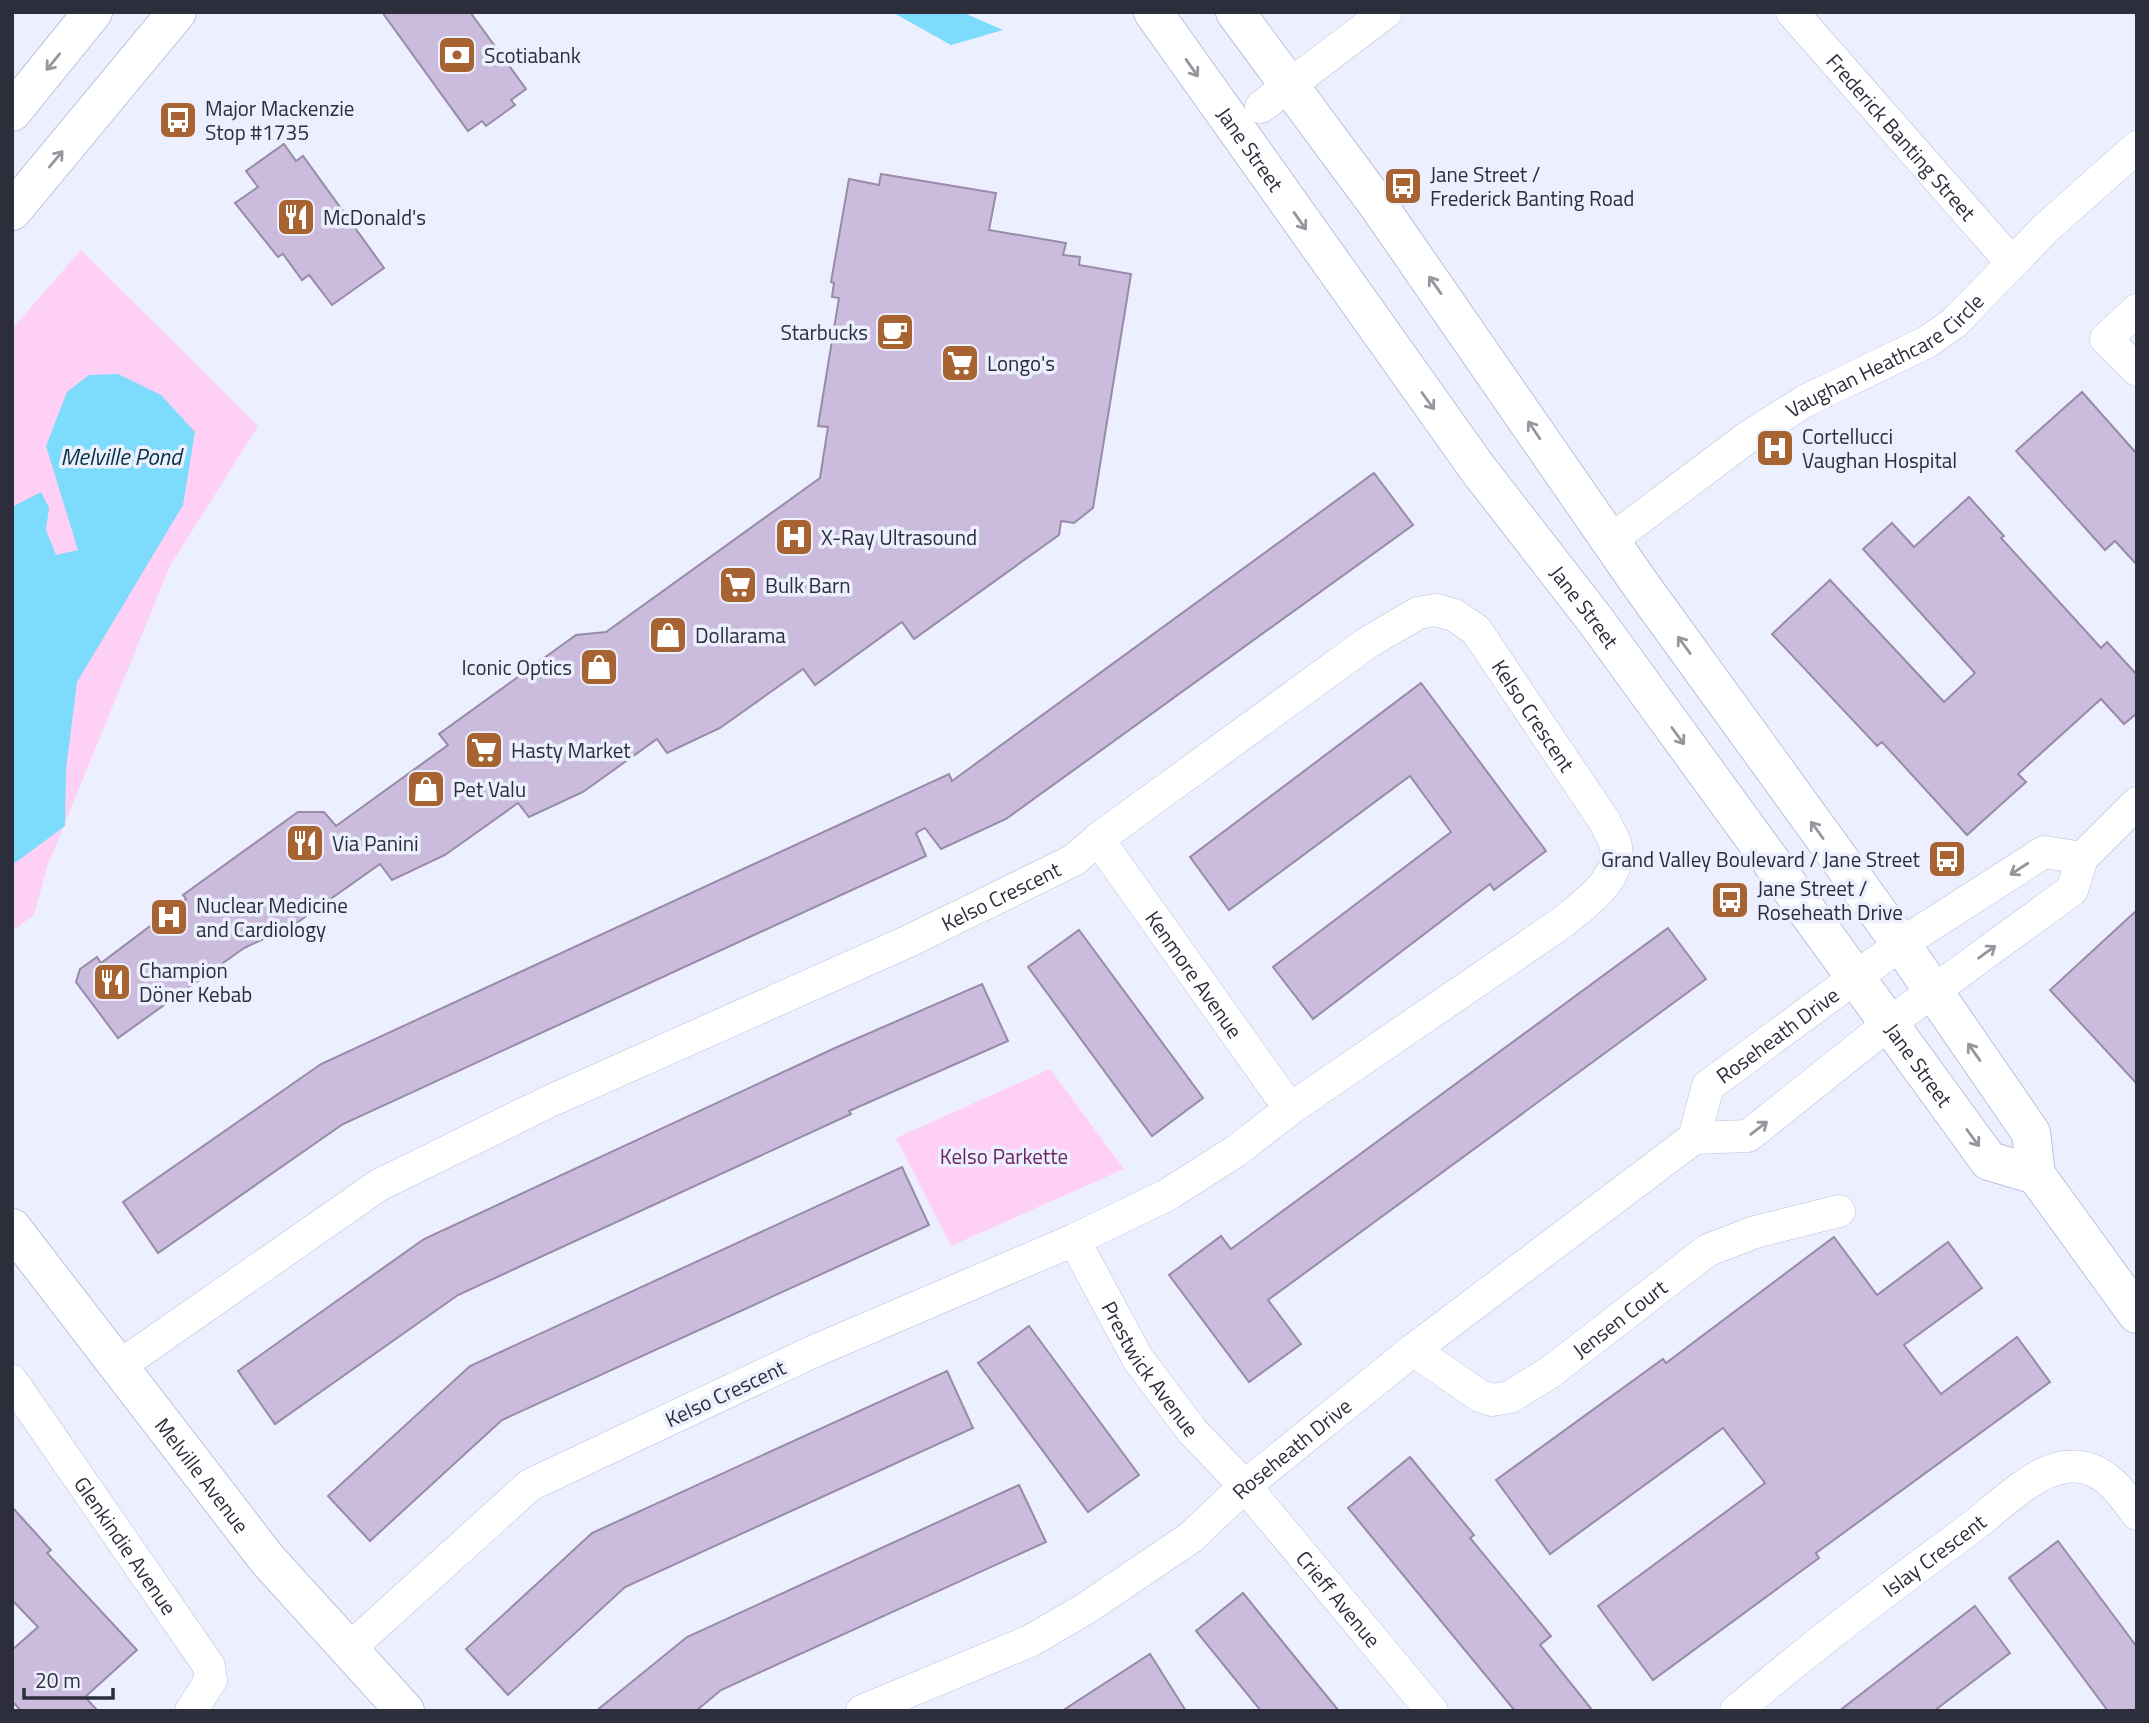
<svg xmlns="http://www.w3.org/2000/svg" width="2149" height="1723" viewBox="0 0 2149 1723" font-family="'Titillium Web',sans-serif">
<style>
.green{fill:#ffd0f5}
.water{fill:#7ddbfc}
.building{fill:#cbbcdd;stroke:#988aa9;stroke-width:2}
.lines{fill:none;stroke-linecap:round;stroke-linejoin:round}
.minor-casing{stroke:#bac0e2;stroke-width:33}
.tertiary-casing{stroke:#bac0e2;stroke-width:40}
.secondary-casing{stroke:#bac0e2;stroke-width:40}
.primary-casing{stroke:#bac0e2;stroke-width:40}
.minor{stroke:#fff;stroke-width:32}
.tertiary{stroke:#fff;stroke-width:38}
.secondary{stroke:#fff;stroke-width:38}
.primary{stroke:#fff;stroke-width:38}
.oneway{stroke:#96969e}
.labels{text-anchor:middle;dominant-baseline:central;stroke-width:7;stroke-linejoin:round;paint-order:stroke}
.poi-label{font-size:21px;fill:#2c2e3c;stroke:#eceffd;text-anchor:start}
.street-label{font-size:21px;fill:#2c2e3c;stroke:#eceffd}
.park-label{font-size:21px;fill:#6d2463;stroke:#eceffd}
.water-label{font-size:23px;font-style:italic;fill:#063341;stroke:#eceffd}
</style>
<rect width="100%" height="100%" fill="#eceffd"/>
<g class="green">
<path d="M 81,250 L 258,426 L 170,566 L 47,867 L 34,915 L 12,931 L 12,329 Z"/>
<path d="M 1050,1069 L 1124,1169 L 951,1246 L 896,1138 Z"/>
</g>
<g class="water">
<path d="M 892,12 L 962,12 L 1003,30 L 951,45 Z"/>
<path d="M 118,374 L 161,395 L 195,432 L 183,505 L 77,682 L 66,769 L 65,826 L 12,865 L 12,507 L 41,492 L 49,508 L 46,530 L 56,555 L 78,550 L 46,446 L 67,392 L 89,375 Z"/>
</g>
<g class="building">
<path d="M 382,12 L 470,12 L 526,89 L 511,100 L 515,105 L 486,126 L 482,121 L 468,131 Z"/>
<path d="M 284,144 L 296,161 L 303,156 L 384,268 L 332,305 L 309,275 L 302,280 L 283,254 L 278,257 L 235,203 L 258,187 L 246,171 Z"/>
<path d="M 881,174 L 996,193 L 989,230 L 1066,243 L 1063,255 L 1080,257 L 1079,265 L 1131,274 L 1093,508 L 1074,523 L 1061,521 L 1059,535 L 914,639 L 902,622 L 815,685 L 803,669 L 720,728 L 667,753 L 657,739 L 583,792 L 529,817 L 518,803 L 445,855 L 392,880 L 380,864 L 294,925 L 244,948 L 118,1038 L 76,982 L 80,969 L 97,957 L 101,963 L 186,899 L 183,895 L 298,812 L 324,812 L 336,826 L 448,745 L 439,734 L 576,635 L 606,632 L 820,478 L 828,427 L 818,426 L 839,298 L 832,297 L 834,283 L 831,282 L 849,179 L 879,185 Z"/>
<path d="M 2082,392 L 2137,454 L 2137,565 L 2115,541 L 2105,550 L 2016,451 Z"/>
<path d="M 1374,473 L 1413,525 L 1006,819 L 941,849 L 925,828 L 916,833 L 926,856 L 343,1124 L 158,1253 L 123,1202 L 321,1064 L 949,774 L 952,781 Z"/>
<path d="M 1969,497 L 2004,536 L 2001,538 L 2101,648 L 2107,642 L 2137,675 L 2137,713 L 2124,724 L 2101,699 L 2018,774 L 2026,782 L 1967,835 L 1882,742 L 1877,746 L 1772,634 L 1830,580 L 1944,702 L 1975,673 L 1863,549 L 1892,523 L 1914,547 Z"/>
<path d="M 1421,683 L 1546,851 L 1494,890 L 1490,884 L 1313,1019 L 1273,967 L 1451,832 L 1410,776 L 1229,910 L 1190,857 Z"/>
<path d="M 2137,910 L 2137,1084 L 2050,990 Z"/>
<path d="M 1668,928 L 1706,979 L 1268,1300 L 1301,1344 L 1249,1382 L 1169,1275 L 1221,1236 L 1231,1249 Z"/>
<path d="M 1079,930 L 1203,1098 L 1152,1136 L 1028,967 Z"/>
<path d="M 982,984 L 1008,1041 L 849,1111 L 851,1114 L 458,1295 L 275,1424 L 238,1371 L 424,1239 L 835,1048 Z"/>
<path d="M 902,1167 L 929,1225 L 502,1420 L 370,1541 L 328,1496 L 470,1366 Z"/>
<path d="M 1834,1237 L 1877,1295 L 1948,1242 L 1982,1288 L 1904,1345 L 1941,1394 L 2017,1337 L 2050,1382 L 1816,1553 L 1819,1558 L 1653,1680 L 1598,1606 L 1765,1483 L 1723,1428 L 1550,1554 L 1496,1480 L 1663,1359 L 1666,1363 Z"/>
<path d="M 1029,1326 L 1139,1475 L 1088,1512 L 978,1363 Z"/>
<path d="M 947,1371 L 973,1428 L 625,1587 L 508,1695 L 466,1649 L 592,1533 Z"/>
<path d="M 1410,1457 L 1474,1535 L 1470,1538 L 1551,1636 L 1540,1645 L 1593,1711 L 1515,1711 L 1348,1508 Z"/>
<path d="M 1019,1485 L 1046,1542 L 721,1690 L 696,1711 L 596,1711 L 687,1637 Z"/>
<path d="M 12,1507 L 51,1550 L 47,1553 L 137,1650 L 85,1697 L 98,1711 L 21,1711 L 12,1701 L 12,1650 L 38,1627 L 12,1600 Z"/>
<path d="M 2058,1541 L 2137,1647 L 2137,1711 L 2108,1711 L 2009,1578 Z"/>
<path d="M 1243,1593 L 1307,1672 L 1339,1711 L 1261,1711 L 1196,1631 Z"/>
<path d="M 1975,1606 L 2010,1653 L 1934,1711 L 1839,1711 Z"/>
<path d="M 1150,1654 L 1186,1711 L 1062,1711 Z"/>
</g>
<g class="lines">
<defs>
<g id="minor">
<path id="s1" d="M 1792,12 L 2012,263"/>
<path d="M 1261,107 L 1386,12"/>
<path d="M 2137,310 L 2106,339 L 2137,370"/>
<path id="s2" d="M 1611,540 L 1748,437 L 1805,401 L 1927,342 L 1954,323 L 2046,228 L 2137,147"/>
<path id="s3" d="M 1098,839 L 1290,1109"/>
<path id="s4" d="M 1694,1138 L 1708,1086 L 1901,944 L 2044,852 L 2082,858"/>
<path id="s5" d="M 1074,1240 L 1138,1359 L 1193,1432 L 1245,1486 L 1432,1711"/>
<path id="s6" d="M 1413,1350 L 1480,1396 L 1492,1400 L 1510,1397 L 1549,1373 L 1708,1250 L 1755,1232 L 1839,1211"/>
<path id="s7" d="M 118,1367 L 379,1185 L 548,1102 L 909,941 L 1074,860 L 1098,839 L 1367,643 L 1418,613 L 1436,610 L 1454,615 L 1476,630 L 1605,822 C 1608,830 1615,839 1616,847 C 1621,880 1585,903 1563,922 L 1290,1109 L 1236,1151 L 1167,1195 L 1074,1240 L 810,1353 L 530,1485 L 350,1648"/>
<path id="s8" d="M 12,1381 L 209,1666 L 211,1680 L 191,1711"/>
<path id="s9" d="M 862,1711 L 1030,1641 L 1085,1609 L 1190,1538 L 1245,1486 L 1413,1350 L 1694,1138 L 1748,1136 L 1891,1022 L 2072,890 L 2082,858 L 2137,803"/>
<path id="s10" d="M 1736,1711 C 1812,1646 1892,1586 1972,1527 C 1998,1508 2032,1471 2066,1467 C 2100,1462 2119,1489 2137,1514"/>
</g>
<g id="tertiary">
<path id="s11" d="M 12,1228 L 267,1559 L 405,1711"/>
</g>
<g id="secondary">
<path id="s12" d="M 1153,12 L 1478,469 L 1596,621 L 1989,1161 L 2036,1175"/>
<path d="M 1235,12 L 1380,208 L 1638,581 L 1901,944 L 2031,1133 L 2036,1175 L 2137,1314"/>
</g>
<g id="primary">
<path d="M 12,112 L 93,12"/>
<path d="M 12,211 L 177,12"/>
</g>
</defs>
<use href="#minor" class="minor-casing"/>
<use href="#tertiary" class="tertiary-casing"/>
<use href="#secondary" class="secondary-casing"/>
<use href="#primary" class="primary-casing"/>
<use href="#minor" class="minor"/>
<use href="#tertiary" class="tertiary"/>
<use href="#secondary" class="secondary"/>
<use href="#primary" class="primary"/>
</g>
<defs><path id="oneway-shaft" d="M-6 0H5M1.5-3L5.5 0L1.5 3" fill="none" stroke-width="1.6" stroke-linecap="round" stroke-linejoin="round" transform="scale(1.75)"/></defs>
<g class="oneway">
<use href="#oneway-shaft" transform="translate(53 62) rotate(129)"/>
<use href="#oneway-shaft" transform="translate(1192 68) rotate(55)"/>
<use href="#oneway-shaft" transform="translate(56 159) rotate(-50)"/>
<use href="#oneway-shaft" transform="translate(1300 221) rotate(55)"/>
<use href="#oneway-shaft" transform="translate(1435 285) rotate(-125)"/>
<use href="#oneway-shaft" transform="translate(1428 401) rotate(54)"/>
<use href="#oneway-shaft" transform="translate(1534 430) rotate(-124)"/>
<use href="#oneway-shaft" transform="translate(1684 645) rotate(-126)"/>
<use href="#oneway-shaft" transform="translate(1678 736) rotate(54)"/>
<use href="#oneway-shaft" transform="translate(1817 830) rotate(-126)"/>
<use href="#oneway-shaft" transform="translate(2019 869) rotate(147)"/>
<use href="#oneway-shaft" transform="translate(1987 952) rotate(-36)"/>
<use href="#oneway-shaft" transform="translate(1974 1052) rotate(-125)"/>
<use href="#oneway-shaft" transform="translate(1759 1128) rotate(-38)"/>
<use href="#oneway-shaft" transform="translate(1973 1138) rotate(54)"/>
</g>
<defs>
<symbol id="bank-square" viewBox="-11 -11 22 22"><rect x="-9" y="-9" width="18" height="18" rx="4" fill="#a76432" stroke="#eceffd"/><path d="M-6-4H6V4H-6ZM0-2.3a2.3 2.3 0 1 0 0 4.6a2.3 2.3 0 1 0 0-4.6Z" fill="#fff"/></symbol>
<symbol id="bus-square" viewBox="-11 -11 22 22"><rect x="-9" y="-9" width="18" height="18" rx="4" fill="#a76432" stroke="#eceffd"/><path d="M-5-6H5V4H4V6H2V4H-2V6H-4V4H-5ZM-3.5-4V0h7V-4ZM-3.5 1.2v1.5H-2V1.2ZM2 1.2v1.5H3.5V1.2Z" fill="#fff"/></symbol>
<symbol id="restaurant-square" viewBox="-11 -11 22 22"><rect x="-9" y="-9" width="18" height="18" rx="4" fill="#a76432" stroke="#eceffd"/><path d="M-5-6h1v4h1v-4h1v4h1v-4h1v5L-1.5 .5V6h-2V.5L-5-1ZM5-6V6H3V1.5H1.5Q1.5-4 5-6Z" fill="#fff"/></symbol>
<symbol id="cafe-square" viewBox="-11 -11 22 22"><rect x="-9" y="-9" width="18" height="18" rx="4" fill="#a76432" stroke="#eceffd"/><path d="M-5.5-4.5H6V0H3Q3 3.5 0 3.5H-2.5Q-5.5 3.5-5.5 0ZM3-3.2v2h1.7v-2ZM-6 4.5H4V6H-6Z" fill="#fff"/></symbol>
<symbol id="supermarket-square" viewBox="-11 -11 22 22"><rect x="-9" y="-9" width="18" height="18" rx="4" fill="#a76432" stroke="#eceffd"/><path d="M-6-5.5h2.5l.6 2H6L4.5 2H-2.5L-4.4-4H-6ZM-1.5 3.2a1.3 1.3 0 1 0 .1 0ZM3 3.2a1.3 1.3 0 1 0 .1 0Z" fill="#fff"/></symbol>
<symbol id="hospital-square" viewBox="-11 -11 22 22"><rect x="-9" y="-9" width="18" height="18" rx="4" fill="#a76432" stroke="#eceffd"/><path d="M-5-5h3v3.5h4V-5h3V5h-3V1.5h-4V5h-3Z" fill="#fff"/></symbol>
<symbol id="shop-square" viewBox="-11 -11 22 22"><rect x="-9" y="-9" width="18" height="18" rx="4" fill="#a76432" stroke="#eceffd"/><path d="M-5-2.5h2.3a2.7 3.5 0 0 1 5.4 0H5L5.5 6h-11ZM-1.5-2.5h3a1.5 2.3 0 0 0-3 0Z" fill="#fff"/></symbol>
</defs>
<g fill-rule="evenodd">
<use href="#bank-square" x="435" y="33" width="44" height="44"/>
<use href="#bus-square" x="156" y="98" width="44" height="44"/>
<use href="#bus-square" x="1381" y="164" width="44" height="44"/>
<use href="#restaurant-square" x="274" y="195" width="44" height="44"/>
<use href="#cafe-square" x="873" y="310" width="44" height="44"/>
<use href="#supermarket-square" x="938" y="341" width="44" height="44"/>
<use href="#hospital-square" x="1753" y="426" width="44" height="44"/>
<use href="#hospital-square" x="772" y="515" width="44" height="44"/>
<use href="#supermarket-square" x="716" y="563" width="44" height="44"/>
<use href="#shop-square" x="646" y="613" width="44" height="44"/>
<use href="#shop-square" x="577" y="645" width="44" height="44"/>
<use href="#supermarket-square" x="462" y="728" width="44" height="44"/>
<use href="#shop-square" x="404" y="767" width="44" height="44"/>
<use href="#restaurant-square" x="283" y="821" width="44" height="44"/>
<use href="#bus-square" x="1925" y="837" width="44" height="44"/>
<use href="#bus-square" x="1708" y="878" width="44" height="44"/>
<use href="#hospital-square" x="147" y="895" width="44" height="44"/>
<use href="#restaurant-square" x="90" y="960" width="44" height="44"/>
</g>
<g class="labels">
<g class="poi-label">
<text x="484" y="55">Scotiabank</text>
<text x="205" y="108">Major Mackenzie<tspan x="205" dy="24">Stop #1735</tspan></text>
<text x="1430" y="174">Jane Street /<tspan x="1430" dy="24">Frederick Banting Road</tspan></text>
<text x="323" y="217">McDonald's</text>
<text x="868" y="332" text-anchor="end">Starbucks</text>
<text x="987" y="363">Longo's</text>
<text x="1802" y="436">Cortellucci<tspan x="1802" dy="24">Vaughan Hospital</tspan></text>
<text x="821" y="537">X-Ray Ultrasound</text>
<text x="765" y="585">Bulk Barn</text>
<text x="695" y="635">Dollarama</text>
<text x="572" y="667" text-anchor="end">Iconic Optics</text>
<text x="511" y="750">Hasty Market</text>
<text x="453" y="789">Pet Valu</text>
<text x="332" y="843">Via Panini</text>
<text x="1920" y="859" text-anchor="end">Grand Valley Boulevard / Jane Street</text>
<text x="1757" y="888">Jane Street /<tspan x="1757" dy="24">Roseheath Drive</tspan></text>
<text x="196" y="905">Nuclear Medicine<tspan x="196" dy="24">and Cardiology</tspan></text>
<text x="139" y="970">Champion<tspan x="139" dy="24">Döner Kebab</tspan></text>
</g>
<g class="street-label">
<text stroke="none"><textPath href="#s1" startOffset="166">Frederick Banting Street</textPath></text>
<text stroke="none"><textPath href="#s12" startOffset="168">Jane Street</textPath></text>
<text stroke="none"><textPath href="#s2" startOffset="331">Vaughan Heathcare Circle</textPath></text>
<text stroke="none"><textPath href="#s12" startOffset="735">Jane Street</textPath></text>
<text stroke="none"><textPath href="#s7" startOffset="1676">Kelso Crescent</textPath></text>
<text stroke="none"><textPath href="#s7" startOffset="1004">Kelso Crescent</textPath></text>
<text stroke="none"><textPath href="#s3" startOffset="166">Kenmore Avenue</textPath></text>
<text stroke="none"><textPath href="#s4" startOffset="140">Roseheath Drive</textPath></text>
<text stroke="none"><textPath href="#s12" startOffset="1302">Jane Street</textPath></text>
<text stroke="none"><textPath href="#s6" startOffset="247">Jensen Court</textPath></text>
<text stroke="none"><textPath href="#s5" startOffset="150">Prestwick Avenue</textPath></text>
<text transform="translate(725 1393) rotate(-25)">Kelso Crescent</text>
<text stroke="none"><textPath href="#s9" startOffset="508">Roseheath Drive</textPath></text>
<text stroke="none"><textPath href="#s11" startOffset="312">Melville Avenue</textPath></text>
<text stroke="none"><textPath href="#s8" startOffset="200">Glenkindie Avenue</textPath></text>
<text stroke="none"><textPath href="#s10" startOffset="252">Islay Crescent</textPath></text>
<text stroke="none"><textPath href="#s5" startOffset="448">Crieff Avenue</textPath></text>
</g>
<g class="park-label">
<text x="1004" y="1156">Kelso Parkette</text>
</g>
<g class="water-label">
<text x="121" y="456">Melville Pond</text>
</g>
</g>
<rect width="2149" height="1723" fill="none" stroke="#2c2e3c" stroke-width="28"/>
<path d="M24 1688v10h89v-10" fill="none" stroke="#2c2e3c" stroke-width="3.5"/>
<text x="35" y="1688" font-size="21" fill="#2c2e3c" stroke="#eceffd" stroke-width="5" paint-order="stroke">20 m</text>
</svg>
